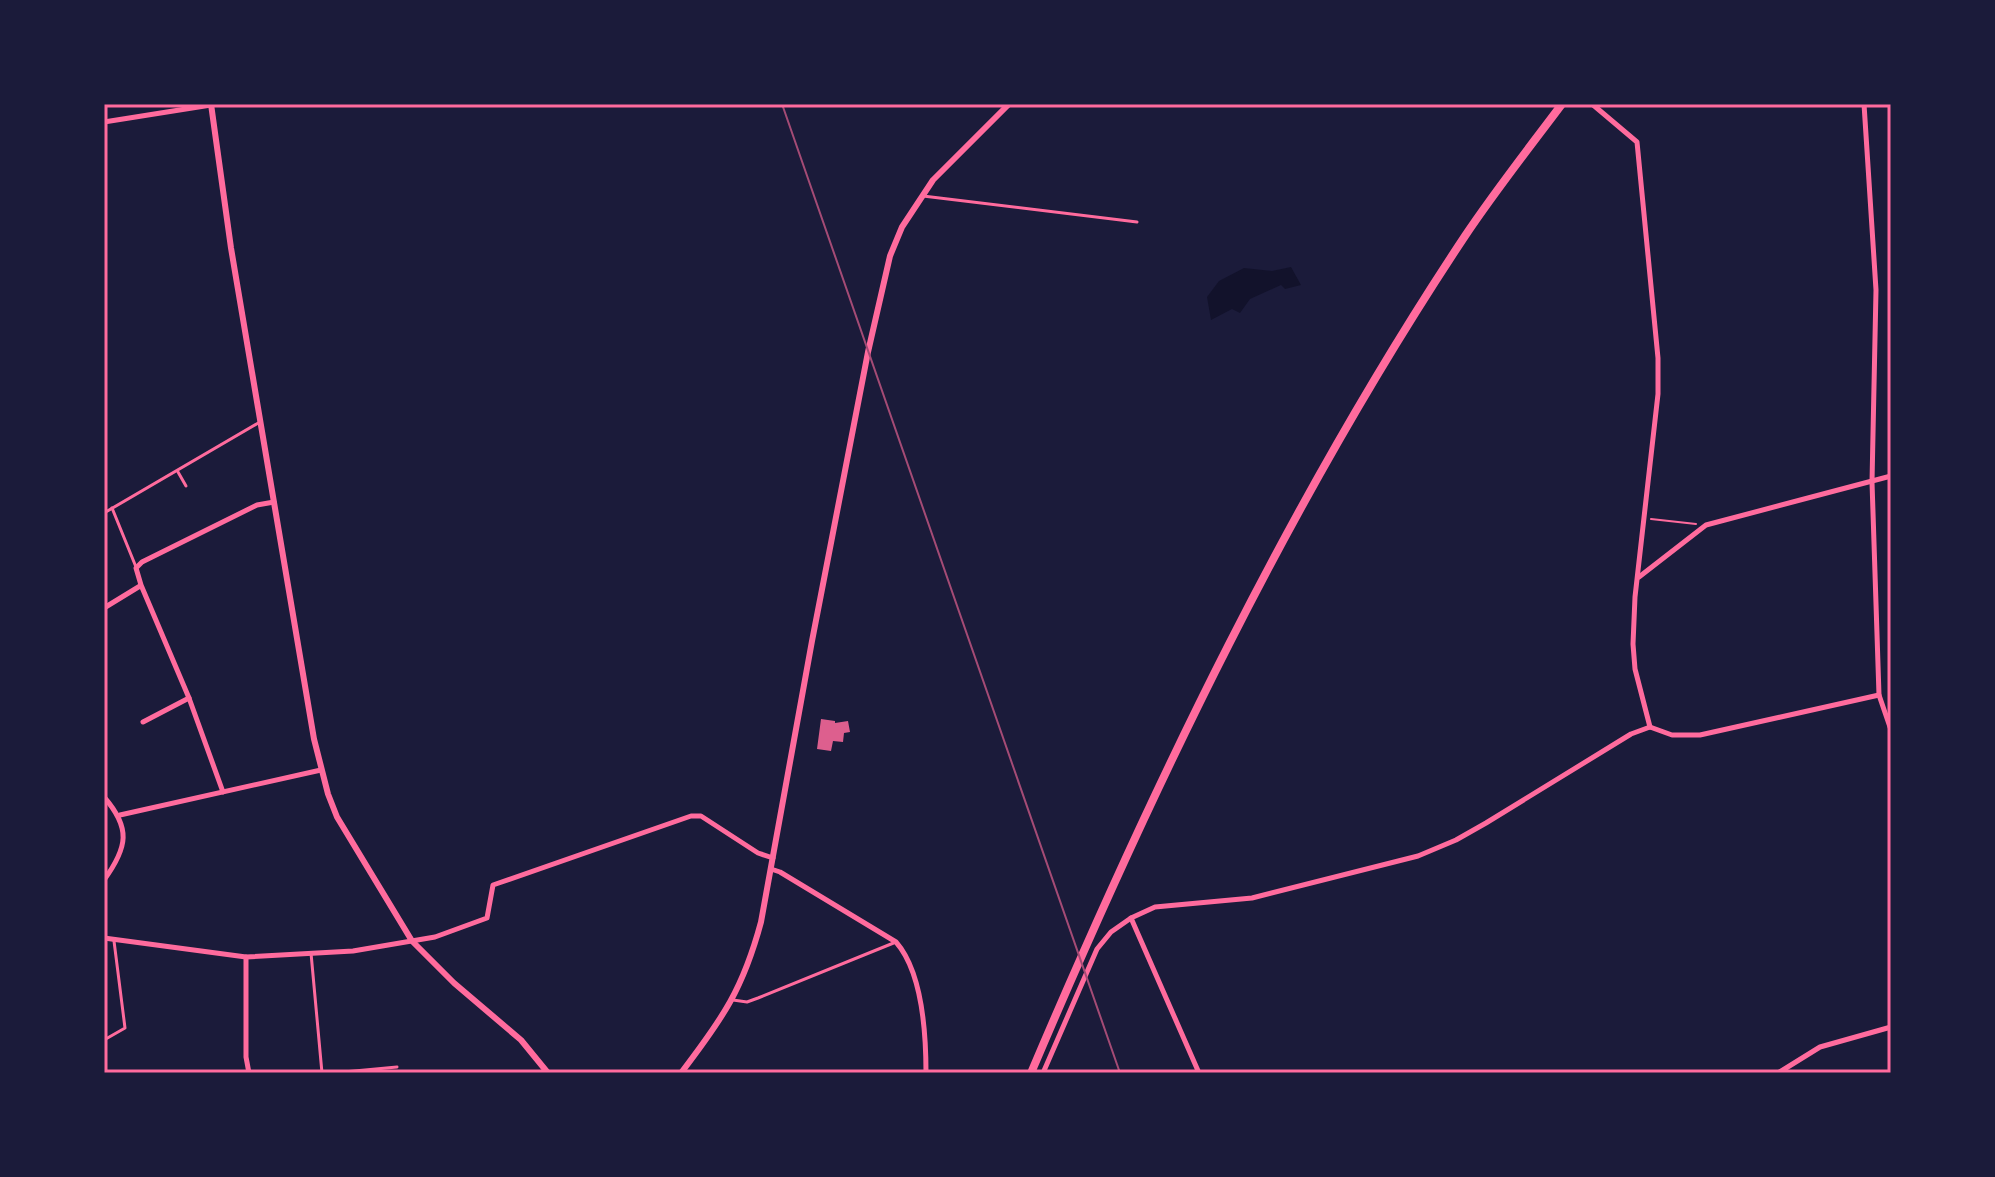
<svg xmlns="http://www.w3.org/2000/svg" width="1995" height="1177" viewBox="0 0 1995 1177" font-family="Montserrat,sans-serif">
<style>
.water{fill:#12122b}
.building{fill:#dd5f8e}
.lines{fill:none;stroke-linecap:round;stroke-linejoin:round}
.path{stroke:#ff6b9d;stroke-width:2}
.service{stroke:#ff6b9d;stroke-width:3}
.minor{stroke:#ff6b9d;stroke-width:5}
.tertiary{stroke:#ff6b9d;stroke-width:6}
.primary{stroke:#ff6b9d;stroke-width:8}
.rail{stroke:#a44b75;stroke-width:2}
.neatline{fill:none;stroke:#ff6b9d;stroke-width:3}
</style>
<rect width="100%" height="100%" fill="#1b1b3a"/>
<path class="water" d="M 1291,267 L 1301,285 L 1285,289 L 1281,285 L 1250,299 L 1240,313 L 1232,309 L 1211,320 L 1207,297 L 1219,281 L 1244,268 L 1272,271 Z"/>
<path class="building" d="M 821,719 L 835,721 L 835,723 L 848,721 L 850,732 L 844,733 L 843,742 L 833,741 L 831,751 L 817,749 Z"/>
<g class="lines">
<path class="path" d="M 1651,519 L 1696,524"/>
<g class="service">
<path d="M 923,196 L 1137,222"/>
<path d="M 178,472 L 186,486"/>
<path d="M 112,508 L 136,567"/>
<path d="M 104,513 L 260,422"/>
<path d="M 311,953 L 322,1073"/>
<path d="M 733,1000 L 747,1002 L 758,998 L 896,942"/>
<path d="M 104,1040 L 125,1028 L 114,941"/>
<path d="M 333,1073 L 397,1067"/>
</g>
<g class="minor">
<path d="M 1592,104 L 1637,142 L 1658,358 L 1658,394 L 1635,597 L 1633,644 L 1635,669 L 1650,727"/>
<path d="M 1864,104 L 1876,290 L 1872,482 L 1879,695 L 1891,730"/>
<path d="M 104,122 L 211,105"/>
<path d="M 1639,577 L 1706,525 L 1891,476"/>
<path d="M 104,608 L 140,586"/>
<path d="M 143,722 L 189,698"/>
<path d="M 223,792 L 189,698 L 141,585 L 136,568 L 142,562 L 257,505 L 274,502"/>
<path d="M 104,797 C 131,828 128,847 104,880"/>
<path d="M 120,815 L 321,770"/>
<path d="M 771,869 L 780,872 L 896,942 C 923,973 926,1033 926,1073"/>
<path d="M 1131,918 L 1199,1073"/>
<path d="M 104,938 L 246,957 L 353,951 L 435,937 L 487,918 L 493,885 L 691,816 L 701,816 L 758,853 L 773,858"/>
<path d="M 246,957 L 246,1057 L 249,1073"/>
<path d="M 1043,1073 L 1097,949 L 1111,932 L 1131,918 L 1155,907 L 1252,898 L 1418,856 L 1456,840 L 1486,823 L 1631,734 L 1650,727 L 1672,735 L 1700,735 L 1879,695"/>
<path d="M 1778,1073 L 1820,1047 L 1891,1027"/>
</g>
<g class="tertiary">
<path d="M 211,104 L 231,248 L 314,739 L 328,794 L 337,817 L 412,941 L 454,983 L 521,1040 L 548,1073"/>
<path d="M 681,1073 C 723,1018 743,989 761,922 L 812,641 L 868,352 L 890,256 L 902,227 L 933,180 L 1009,104"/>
</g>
<path class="primary" d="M 1031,1073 C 1153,786 1292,496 1465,236 C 1495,191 1529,148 1562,104"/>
<path class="rail" d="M 782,104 L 1120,1073"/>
</g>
<rect width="1995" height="1177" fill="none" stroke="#1b1b3a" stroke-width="212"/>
<rect x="106" y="106" width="1783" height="965" class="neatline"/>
</svg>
